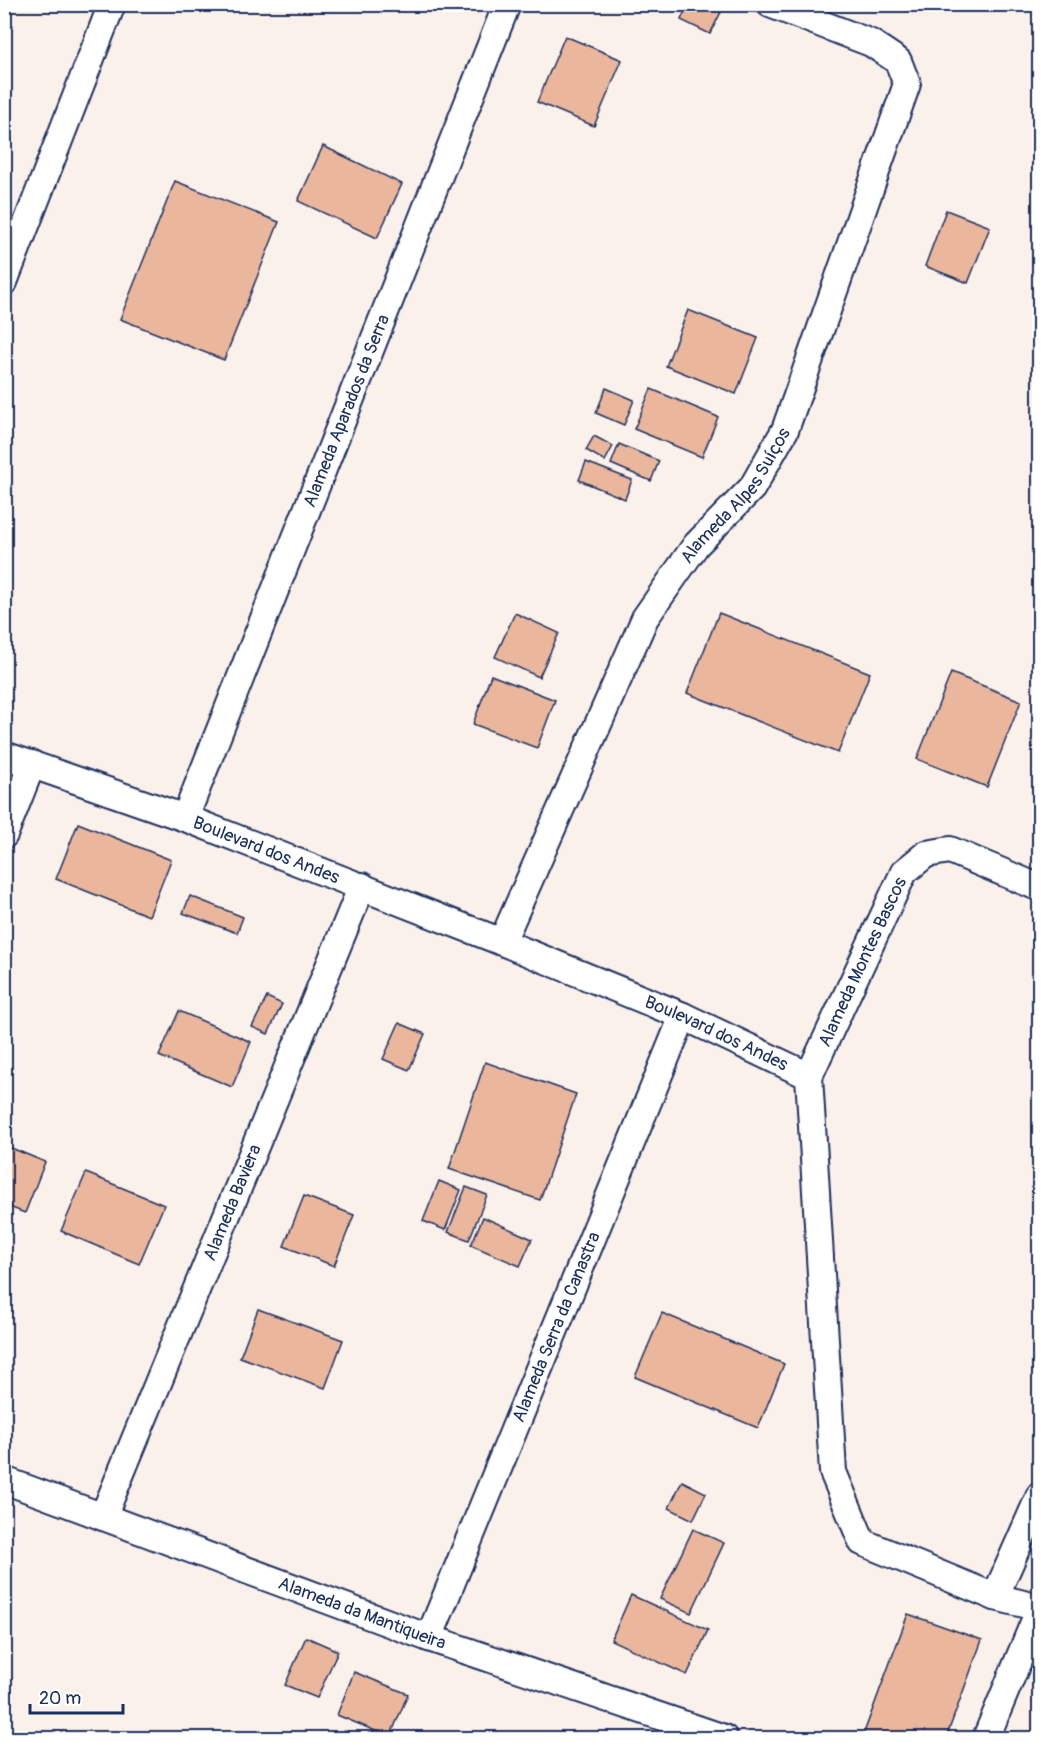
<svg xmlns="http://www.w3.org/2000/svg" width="1044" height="1743" viewBox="0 0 1044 1743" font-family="Pangolin,sans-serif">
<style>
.building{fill:#eab79d;stroke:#1b2f5e;stroke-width:1.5}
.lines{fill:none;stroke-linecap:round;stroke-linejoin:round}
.minor-casing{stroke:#1b2f5e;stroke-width:30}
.minor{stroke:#fff;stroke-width:26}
.labels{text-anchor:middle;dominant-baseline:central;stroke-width:4.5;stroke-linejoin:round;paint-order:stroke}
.street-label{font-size:18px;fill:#1b2f5e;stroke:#fff}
</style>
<rect width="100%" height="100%" fill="#fbf1eb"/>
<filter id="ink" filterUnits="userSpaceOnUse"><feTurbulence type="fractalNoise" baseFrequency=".0167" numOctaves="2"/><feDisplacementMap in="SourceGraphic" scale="12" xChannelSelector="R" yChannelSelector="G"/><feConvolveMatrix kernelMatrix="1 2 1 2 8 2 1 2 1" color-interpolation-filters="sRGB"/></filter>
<g filter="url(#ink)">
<g class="building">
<path d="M 688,4 L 705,4 L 721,12 L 710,34 L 681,20 Z"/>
<path d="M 565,36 L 622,60 L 594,126 L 537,102 Z"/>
<path d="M 323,146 L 402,184 L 377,238 L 298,201 Z"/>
<path d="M 175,181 L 279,222 L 224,360 L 120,319 Z"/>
<path d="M 946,210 L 990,227 L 968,283 L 925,266 Z"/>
<path d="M 688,310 L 758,338 L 736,394 L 666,366 Z"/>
<path d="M 606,388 L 634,400 L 624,425 L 596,413 Z"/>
<path d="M 651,389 L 718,417 L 702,457 L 634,429 Z"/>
<path d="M 594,436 L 613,446 L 605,461 L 586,450 Z"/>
<path d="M 619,444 L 659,461 L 651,481 L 611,464 Z"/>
<path d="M 586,462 L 632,480 L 625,499 L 579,480 Z"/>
<path d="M 515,613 L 559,633 L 539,677 L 495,657 Z"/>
<path d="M 719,613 L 870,673 L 838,753 L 687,693 Z"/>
<path d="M 951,673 L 1021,701 L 987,787 L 917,759 Z"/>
<path d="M 491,675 L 555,700 L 537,748 L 473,724 Z"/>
<path d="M 78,823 L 171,860 L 149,916 L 56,879 Z"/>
<path d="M 190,896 L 243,917 L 237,933 L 183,913 Z"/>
<path d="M 267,997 L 282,1004 L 268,1034 L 252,1027 Z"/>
<path d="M 179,1011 L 251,1042 L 232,1087 L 159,1056 Z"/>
<path d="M 399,1023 L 425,1034 L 409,1070 L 383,1059 Z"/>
<path d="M 485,1062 L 576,1094 L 540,1200 L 449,1169 Z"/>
<path d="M 4,1145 L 45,1162 L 25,1213 L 4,1205 Z"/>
<path d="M 86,1173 L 164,1205 L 139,1264 L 61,1231 Z"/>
<path d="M 439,1181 L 461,1190 L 445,1230 L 423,1221 Z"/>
<path d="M 466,1187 L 487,1195 L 469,1240 L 448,1232 Z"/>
<path d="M 304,1196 L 354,1215 L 334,1266 L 284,1246 Z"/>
<path d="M 483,1217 L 532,1239 L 520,1266 L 471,1245 Z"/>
<path d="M 258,1309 L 343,1340 L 325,1388 L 240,1357 Z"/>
<path d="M 662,1313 L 784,1364 L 758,1428 L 635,1377 Z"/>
<path d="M 682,1481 L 706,1493 L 693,1520 L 669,1508 Z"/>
<path d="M 693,1529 L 724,1543 L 691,1613 L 660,1599 Z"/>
<path d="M 631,1595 L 708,1630 L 687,1675 L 611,1640 Z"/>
<path d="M 908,1614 L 982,1640 L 946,1738 L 862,1738 Z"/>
<path d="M 306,1637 L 338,1651 L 317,1698 L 285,1685 Z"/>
<path d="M 354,1672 L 408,1694 L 390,1737 L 337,1715 Z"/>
</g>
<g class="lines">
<defs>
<g id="minor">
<path d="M 4,282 L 112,4"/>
<path id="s1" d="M 4,755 L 185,818 L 502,942 L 683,1016 L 809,1076 L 833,1472 L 862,1542 L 995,1597 L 1040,1608"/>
<path id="s2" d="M 185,818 L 507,4"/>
<path d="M 4,835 L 32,764"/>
<path id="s3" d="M 502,942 L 645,618 L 696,545 L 752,488 L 785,430 L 907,84 L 898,61 L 871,43 L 770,4"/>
<path id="s4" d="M 809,1076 L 904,872 L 926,854 L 950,850 L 1040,888"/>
<path id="s5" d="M 4,1480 L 429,1638 L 724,1738"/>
<path id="s6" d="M 103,1517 L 362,886"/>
<path d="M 995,1597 L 1040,1495"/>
<path id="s7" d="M 429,1638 L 683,1016"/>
<path d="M 986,1738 L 1040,1608"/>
</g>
</defs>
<use href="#minor" class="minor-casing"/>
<use href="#minor" class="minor"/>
</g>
</g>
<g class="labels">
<g class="street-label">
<text stroke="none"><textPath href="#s2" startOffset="438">Alameda Aparados da Serra</textPath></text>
<text stroke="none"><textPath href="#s3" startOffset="507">Alameda Alpes Suíços</textPath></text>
<text stroke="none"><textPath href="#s1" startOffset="279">Boulevard dos Andes</textPath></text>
<text stroke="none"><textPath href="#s4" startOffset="126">Alameda Montes Bascos</textPath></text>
<text stroke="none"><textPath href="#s1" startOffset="765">Boulevard dos Andes</textPath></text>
<text stroke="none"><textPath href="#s6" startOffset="340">Alameda Baviera</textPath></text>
<text stroke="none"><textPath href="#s7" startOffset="336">Alameda Serra da Canastra</textPath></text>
<text stroke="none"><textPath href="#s5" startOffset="382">Alameda da Mantiqueira</textPath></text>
</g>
</g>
<rect width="1044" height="1743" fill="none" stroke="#fff" stroke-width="24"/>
<rect x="12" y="12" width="1020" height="1719" fill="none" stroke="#1b2f5e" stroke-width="2" filter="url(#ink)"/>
<path d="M30 1704v9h93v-9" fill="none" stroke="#1b2f5e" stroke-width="3"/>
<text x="39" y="1704" font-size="18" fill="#1b2f5e" stroke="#ffffff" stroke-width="4.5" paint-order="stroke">20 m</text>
</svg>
